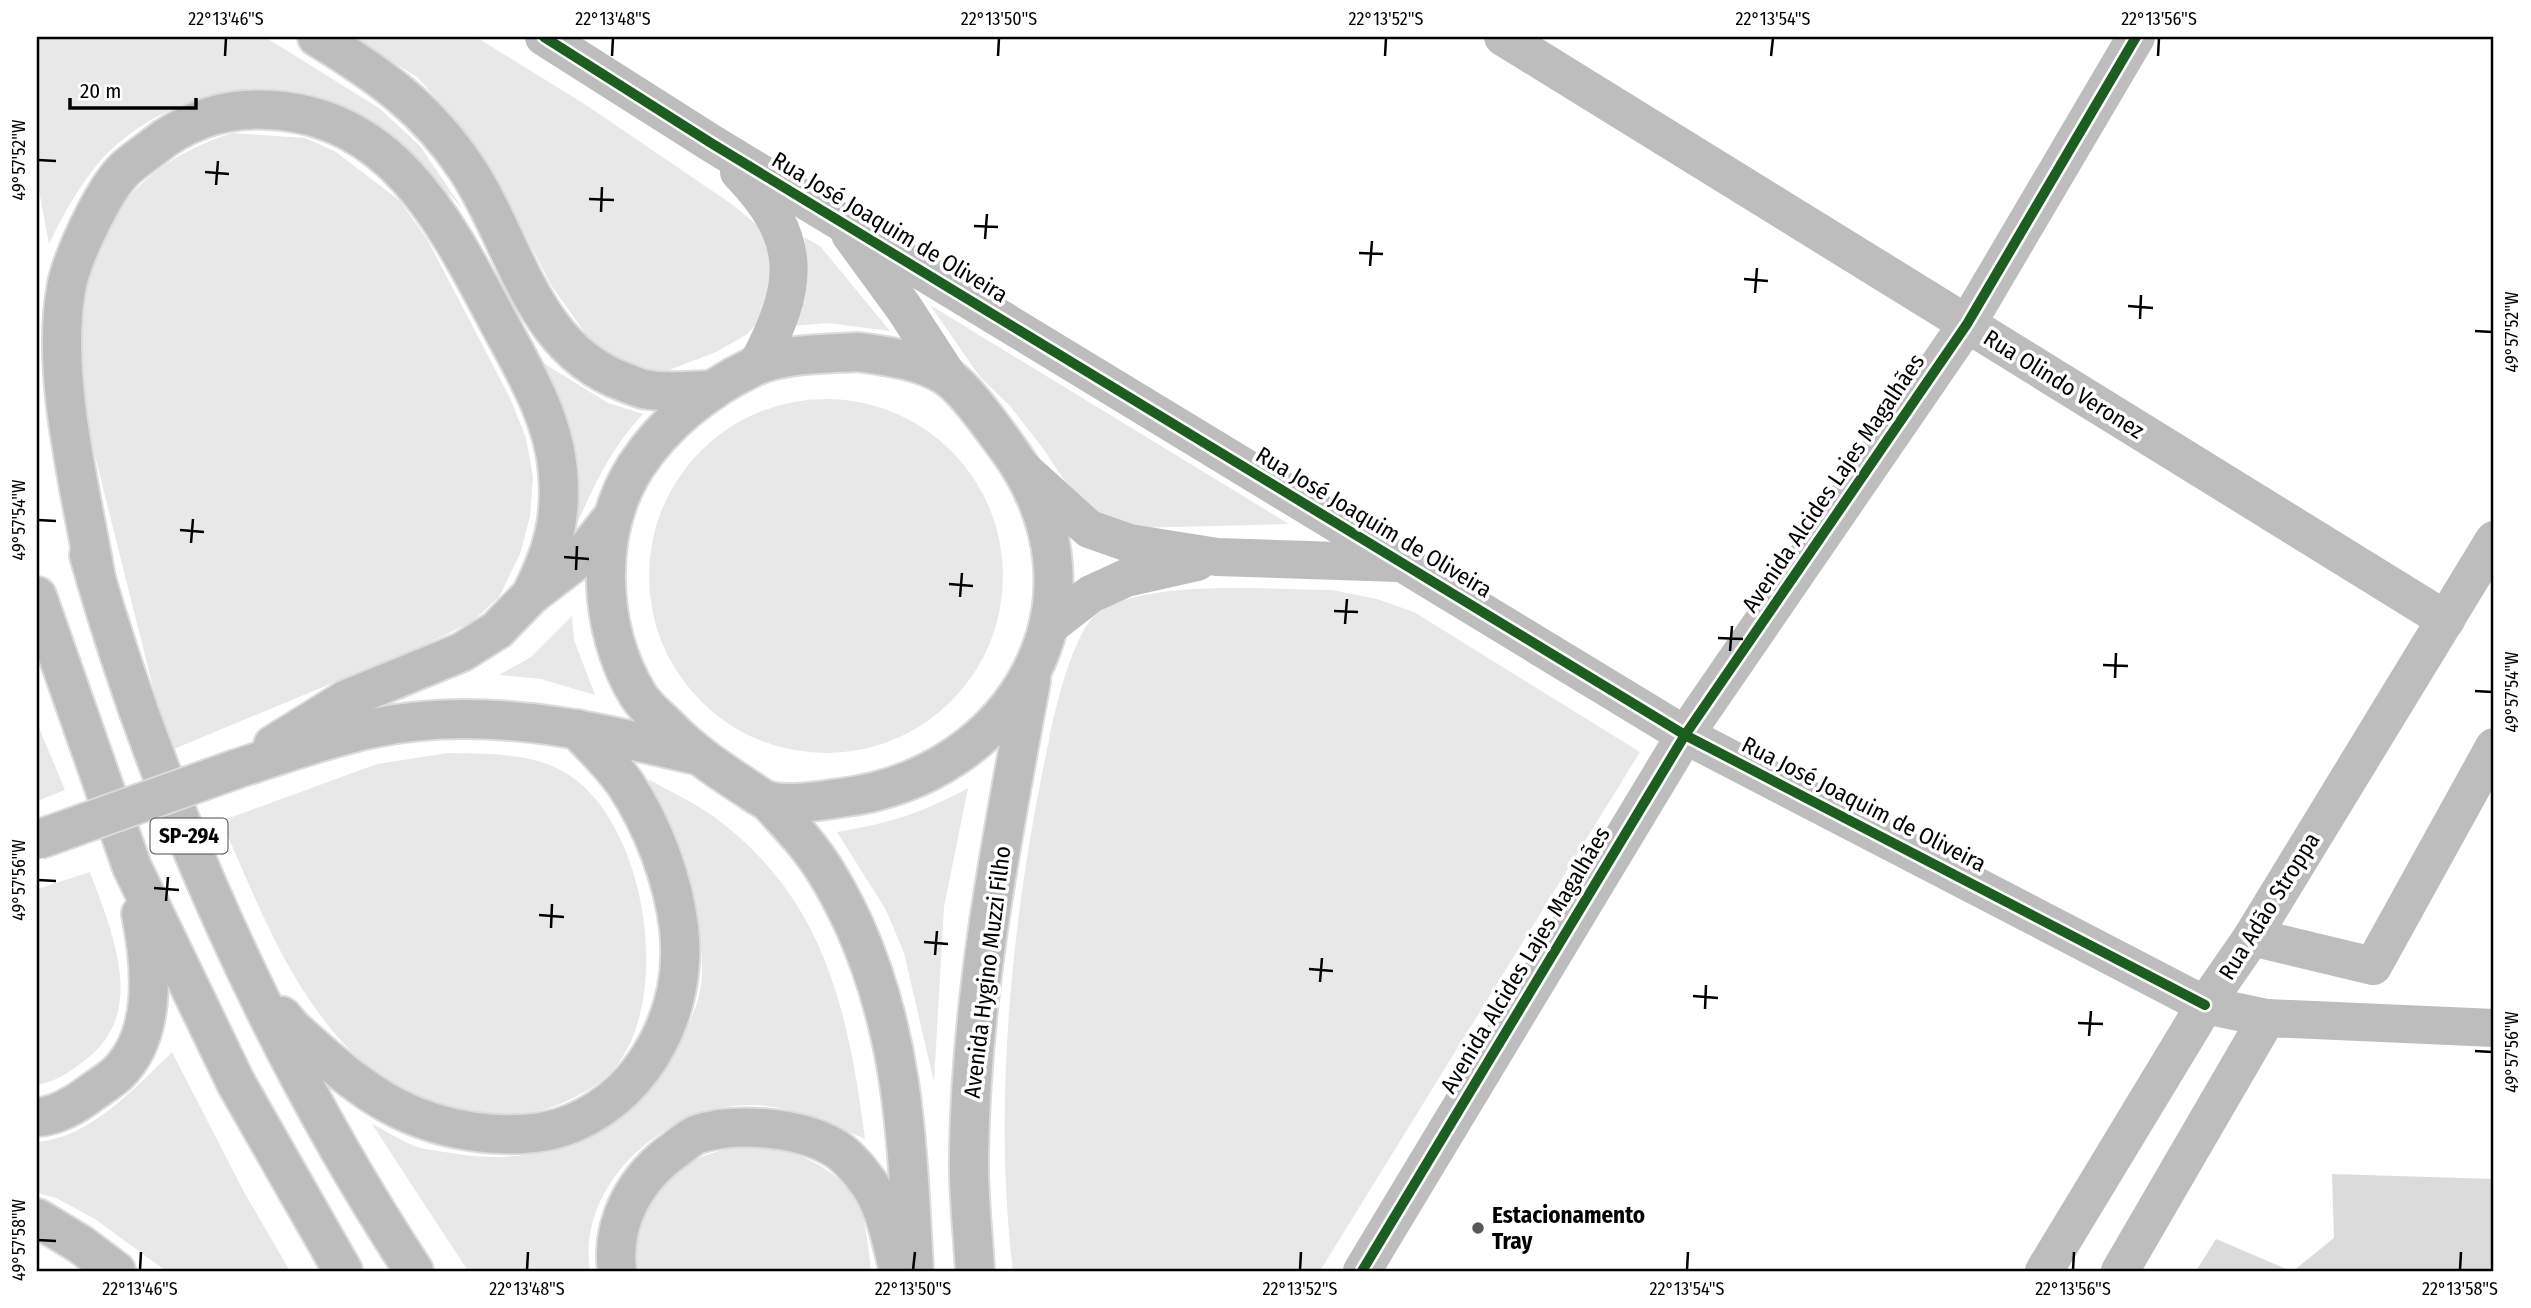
<svg xmlns="http://www.w3.org/2000/svg" width="2531" height="1308" viewBox="0 0 2531 1308" font-family="'Fira Sans Condensed',sans-serif">
<style>
.green{fill:#e8e8e8}
.building{fill:#dbdbdb}
.lines{fill:none;stroke-linecap:round;stroke-linejoin:round}
.major-casing{stroke:#dbdbdb;stroke-width:42}
.highway-casing{stroke:#dbdbdb;stroke-width:42}
.minor{stroke:#bdbdbd;stroke-width:38}
.major{stroke:#bdbdbd;stroke-width:38}
.highway{stroke:#bdbdbd;stroke-width:38}
.major-bridge-casing{stroke:#dbdbdb;stroke-width:42;stroke-linecap:butt}
.major-bridge{stroke:#bdbdbd;stroke-width:38}
.cycleway-casing{stroke:#fff;stroke-width:15}
.cycleway{stroke:#1b5e20;stroke-width:10}
.ticks{fill:none;stroke:#000;stroke-width:2.5}
.poi-dot{fill:#595959;stroke:#fff;stroke-width:2.5}
.labels{text-anchor:middle;dominant-baseline:central;stroke-width:7;stroke-linejoin:round;paint-order:stroke}
.shield{fill:#fff;stroke:#4c4c4c;stroke-width:2}
.shield-label{font-size:21px;font-weight:bold;fill:#000}
.street-label{font-size:23px;fill:#000;stroke:#fff}
.poi-label{font-size:23px;font-weight:bold;fill:#000;stroke:#fff;text-anchor:start}
.neatline{fill:none;stroke:#000;stroke-width:2.5}
.ticks-label{font-size:18px;text-anchor:middle;fill:#000}
</style>
<rect width="100%" height="100%" fill="#fff"/>
<g class="green">
<path d="M 37,37 L 265,37 L 379,108 L 420,146 L 462,208 C 423,166 382,121 327,100 C 252,71 155,101 102,159 C 79,185 64,213 49,244 L 37,180 Z"/>
<path d="M 353,37 L 476,37 L 586,105 L 733,205 L 758,226 L 771,249 L 774,275 L 764,316 L 746,335 L 716,352 L 669,370 L 651,372 L 630,367 L 607,355 L 590,340 L 551,285 L 491,169 L 447,110 L 417,77 Z"/>
<path d="M 232,133 L 305,138 L 336,152 L 400,201 L 427,239 L 510,398 L 526,438 L 533,477 L 530,516 L 520,554 L 499,597 L 473,621 L 431,642 L 169,751 L 85,416 C 67,285 95,177 232,133 Z"/>
<path d="M 804,237 L 820,246 L 890,331 L 827,323 L 792,326 C 803,295 810,270 804,237 Z"/>
<path d="M 930,305 L 1289,524 L 1135,528 L 1105,518 L 1079,502 L 1042,447 L 1010,406 L 980,377 Z"/>
<path d="M 535,358 L 608,403 L 643,414 C 606,454 593,490 570,538 C 573,522 578,506 579,490 C 583,442 556,399 535,358 Z"/>
<circle cx="826" cy="576" r="177"/>
<path d="M 1332,590 L 1377,599 L 1414,612 L 1640,752 L 1320,1271 L 1013,1271 C 992,1100 1013,908 1049,740 C 1055,710 1073,631 1098,613 C 1144,578 1273,590 1332,590 Z"/>
<path d="M 572,616 L 574,640 L 595,695 L 541,679 L 499,675 L 531,657 Z"/>
<path d="M 37,723 L 65,790 L 37,801 Z"/>
<path d="M 448,753 C 488,754 531,752 566,773 C 645,821 673,991 617,1065 C 606,1080 587,1091 571,1099 C 489,1140 391,1101 335,1034 C 282,971 254,894 221,821 L 377,764 Z"/>
<path d="M 648,779 C 669,791 693,802 713,816 C 825,898 848,1010 865,1139 C 831,1124 791,1106 753,1105 C 669,1103 576,1182 590,1271 L 468,1271 L 372,1124 C 386,1131 400,1140 414,1146 C 426,1150 439,1151 451,1153 C 540,1170 633,1133 676,1051 C 688,1028 702,999 702,971 C 703,903 675,839 648,779 Z"/>
<path d="M 968,788 L 944,907 L 934,1082 L 904,953 L 886,910 L 837,832 C 890,823 920,814 968,788 Z"/>
<path d="M 90,872 C 112,933 149,1013 84,1061 C 70,1072 55,1082 37,1085 L 37,889 Z"/>
<path d="M 172,1052 L 244,1192 L 290,1271 L 166,1271 L 95,1219 L 56,1198 L 37,1193 L 37,1142 C 90,1138 136,1087 172,1052 Z"/>
<path d="M 758,1143 C 797,1152 836,1166 857,1202 C 866,1217 869,1254 871,1271 L 635,1271 C 637,1256 636,1237 641,1223 C 662,1165 702,1152 758,1143 Z"/>
</g>
<g class="building">
<path d="M 2332,1174 L 2494,1179 L 2494,1271 L 2293,1271 L 2334,1238 Z"/>
<path d="M 2216,1239 L 2291,1271 L 2196,1271 Z"/>
</g>
<g class="lines">
<defs>
<g id="major">
<path d="M 858,352 C 887,356 921,360 946,376 C 964,387 993,428 1006,446 C 1119,597 1017,777 840,798 C 819,801 790,806 769,801 C 761,799 752,791 745,787 C 716,768 691,751 667,726 C 658,717 645,707 638,695 C 598,629 593,533 636,466 C 664,423 707,389 753,367 C 783,353 825,354 858,352 Z"/>
<path d="M 273,745 L 347,699 L 462,652 L 497,630 L 531,595 L 581,557 L 612,518"/>
<path d="M 236,769 C 280,755 324,739 369,729 C 478,704 589,730 696,755"/>
<path d="M 768,801 C 782,817 797,832 810,849 C 828,872 843,901 855,927 C 906,1042 907,1149 914,1271"/>
<path d="M 975,1271 C 973,1233 968,1193 969,1154 C 971,995 1002,837 1031,681"/>
</g>
<g id="highway">
<path d="M 317,37 C 378,74 427,108 467,169 C 516,243 531,348 624,382 C 632,385 640,389 649,390 C 670,393 692,390 713,390"/>
<path d="M 89,555 C 158,800 275,1059 414,1271"/>
<path d="M 96,579 C 81,490 51,377 66,290 C 70,261 103,191 124,170 C 132,162 143,155 152,148 C 186,120 227,107 271,110 C 395,117 447,225 498,321 C 523,368 554,418 558,473 C 562,521 552,553 531,595"/>
<path d="M 37,596 L 132,867 L 236,1083 L 343,1271"/>
<path d="M 282,1016 L 292,1028 C 329,1061 366,1096 412,1115 C 458,1134 526,1143 573,1123 C 648,1091 688,1008 679,928 C 673,879 653,826 626,785 C 613,765 593,747 577,729"/>
<path d="M 37,1117 C 54,1117 77,1104 91,1093 C 99,1087 109,1081 117,1074 C 158,1035 151,963 141,914"/>
<path d="M 37,1218 L 80,1244 L 116,1271"/>
<path d="M 617,1271 C 611,1221 636,1177 676,1149 C 683,1144 690,1137 698,1134 C 735,1122 799,1127 833,1147 C 844,1153 857,1167 864,1177 C 885,1201 891,1241 899,1271"/>
</g>
</defs>
<use href="#major" class="major-casing"/>
<use href="#highway" class="highway-casing"/>
<g class="minor">
<path d="M 544,37 L 711,143 L 1685,735 L 2205,1005 L 2267,1018"/>
<path d="M 1503,37 L 2446,620"/>
<path d="M 739,172 C 805,240 799,286 757,365"/>
<path d="M 850,234 L 904,308 L 948,376"/>
<path d="M 1025,471 L 1089,529 L 1129,543 L 1217,557 L 1399,563"/>
<path d="M 1051,625 L 1091,594 L 1126,578 L 1197,562"/>
<path d="M 2252,937 L 2373,966 L 2494,747"/>
<path d="M 1362,1271 L 1685,735 L 1967,324 L 2136,37"/>
<path d="M 2044,1271 L 2205,1005 L 2252,937 L 2494,540"/>
<path d="M 2120,1271 L 2267,1018 L 2494,1028"/>
</g>
<use href="#major" class="major"/>
<use href="#highway" class="highway"/>
<defs>
<path id="major-bridge" d="M 37,840 L 236,769"/>
</defs>
<use href="#major-bridge" class="major-bridge-casing"/>
<use href="#major-bridge" class="major-bridge"/>
<defs>
<g id="cycleway">
<path d="M 544,37 L 711,143 L 1685,735 L 2205,1005"/>
<path d="M 1362,1271 L 1685,735 L 1967,324 L 2136,37"/>
</g>
</defs>
<use href="#cycleway" class="cycleway-casing"/>
<use href="#cycleway" class="cycleway"/>
</g>
<path class="ticks" d="M 225,56 L 226,38M 612,56 L 613,38M 998,56 L 999,38M 1385,56 L 1386,38M 1771,56 L 1773,38M 2158,56 L 2159,38M 38,160 L 56,161M 205,172 L 229,174M 216,185 L 218,161M 589,199 L 614,200M 601,212 L 602,187M 974,226 L 998,227M 985,239 L 987,214M 1359,253 L 1383,254M 1370,266 L 1372,241M 1744,279 L 1768,281M 1755,293 L 1757,268M 2128,306 L 2153,308M 2140,319 L 2141,295M 2475,331 L 2492,332M 38,520 L 56,521M 180,530 L 204,532M 191,543 L 193,519M 564,557 L 589,559M 576,570 L 577,546M 949,584 L 973,586M 960,597 L 962,573M 1334,611 L 1358,612M 1345,624 L 1347,599M 1718,638 L 1743,639M 1730,651 L 1732,626M 2103,665 L 2128,666M 2115,678 L 2116,653M 2475,691 L 2492,692M 38,880 L 56,881M 154,888 L 179,890M 166,901 L 168,877M 539,915 L 564,917M 551,928 L 552,904M 924,942 L 948,944M 935,955 L 937,931M 1309,969 L 1333,971M 1320,982 L 1322,958M 1693,996 L 1718,998M 1705,1009 L 1706,985M 2078,1023 L 2103,1024M 2089,1036 L 2091,1011M 2475,1051 L 2492,1052M 38,1240 L 56,1241M 140,1270 L 141,1252M 527,1270 L 528,1252M 913,1270 L 915,1252M 1300,1270 L 1301,1252M 1687,1270 L 1688,1252M 2073,1270 L 2074,1252M 2460,1270 L 2461,1252"/>
<circle class="poi-dot" cx="1478" cy="1228" r="7"/>
<g class="labels">
<rect class="shield" x="150.5" y="818.5" width="77" height="35" rx="5"/>
<g class="shield-label">
<text x="189" y="836">SP-294</text>
</g>
<g class="street-label">
<text transform="translate(890 227) rotate(31)">Rua José Joaquim de Oliveira</text>
<text transform="translate(2064 384) rotate(32)">Rua Olindo Veronez</text>
<text transform="translate(1833 483) rotate(-56)">Avenida Alcides Lajes Magalhães</text>
<text transform="translate(1374 522) rotate(31)">Rua José Joaquim de Oliveira</text>
<text transform="translate(1864 804) rotate(27)">Rua José Joaquim de Oliveira</text>
<text transform="translate(2269 906) rotate(-58)">Rua Adão Stroppa</text>
<text transform="translate(1525 960) rotate(-59)">Avenida Alcides Lajes Magalhães</text>
<text transform="translate(987 972) rotate(-83)">Avenida Hygino Muzzi Filho</text>
</g>
<g class="poi-label">
<text x="1492" y="1215">Estacionamento<tspan x="1492" dy="26">Tray</tspan></text>
</g>
</g>
<rect width="2531" height="1308" fill="none" stroke="#ffffff" stroke-width="77"/>
<path d="M70 98v10h126v-10" fill="none" stroke="#000000" stroke-width="3.5"/>
<text x="80" y="98" font-size="21" fill="#000000" stroke="#ffffff" stroke-width="5" paint-order="stroke">20 m</text>
<rect x="38" y="38" width="2454" height="1232" class="neatline"/>
<g class="ticks-label">
<text x="226" y="25">22°13'46"S</text>
<text x="613" y="25">22°13'48"S</text>
<text x="999" y="25">22°13'50"S</text>
<text x="1386" y="25">22°13'52"S</text>
<text x="1773" y="25">22°13'54"S</text>
<text x="2159" y="25">22°13'56"S</text>
<text transform="translate(19 160) rotate(-90)" y="6">49°57'52"W</text>
<text transform="translate(2512 332) rotate(-90)" y="6">49°57'52"W</text>
<text transform="translate(19 520) rotate(-90)" y="6">49°57'54"W</text>
<text transform="translate(2512 692) rotate(-90)" y="6">49°57'54"W</text>
<text transform="translate(19 880) rotate(-90)" y="6">49°57'56"W</text>
<text transform="translate(2512 1052) rotate(-90)" y="6">49°57'56"W</text>
<text transform="translate(19 1240) rotate(-90)" y="6">49°57'58"W</text>
<text x="140" y="1295">22°13'46"S</text>
<text x="527" y="1295">22°13'48"S</text>
<text x="913" y="1295">22°13'50"S</text>
<text x="1300" y="1295">22°13'52"S</text>
<text x="1687" y="1295">22°13'54"S</text>
<text x="2073" y="1295">22°13'56"S</text>
<text x="2460" y="1295">22°13'58"S</text>
</g>
</svg>
